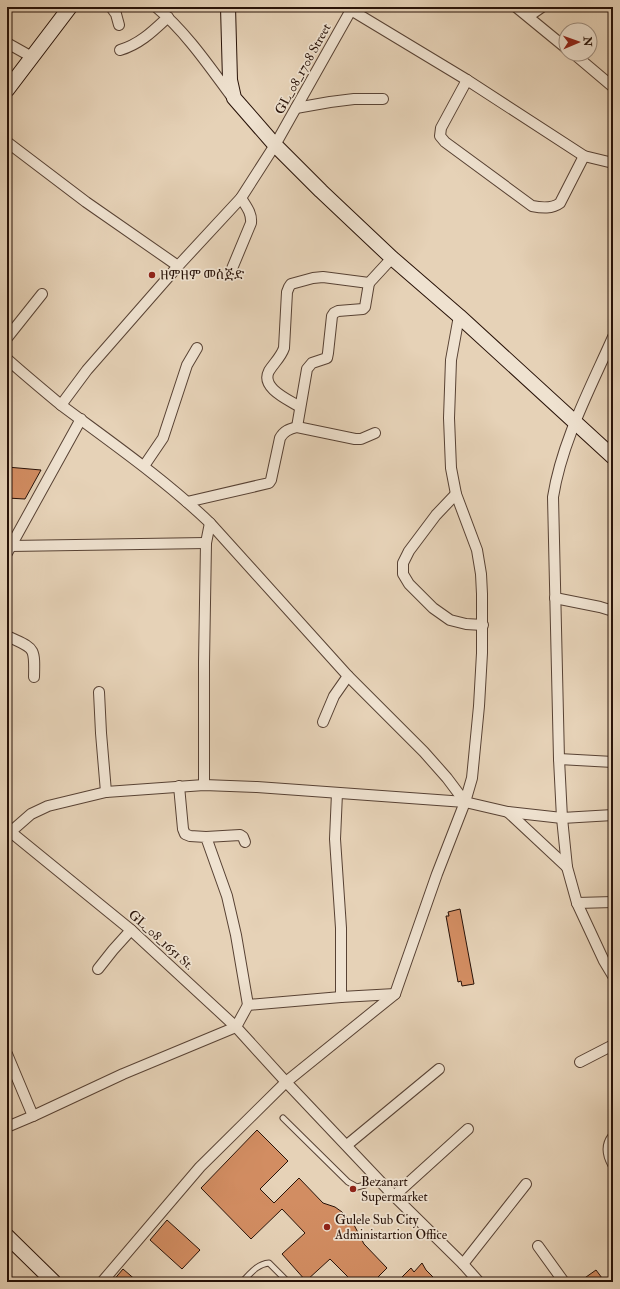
<svg xmlns="http://www.w3.org/2000/svg" width="620" height="1289" viewBox="0 0 620 1289" font-family="'IM FELL Double Pica','Noto Serif Ethiopic',serif">
<style>
.building{fill:#d28d62;stroke:#281208}
.lines{fill:none;stroke-linecap:round;stroke-linejoin:round}
.service-casing{stroke:#584234;stroke-width:7}
.minor-casing{stroke:#584234;stroke-width:12}
.secondary-casing{stroke:#281208;stroke-width:16}
.service{stroke:#efe2d0;stroke-width:5}
.minor{stroke:#efe2d0;stroke-width:10}
.secondary{stroke:#efe2d0;stroke-width:14}
.poi-dot{fill:#8f2418;stroke:#efe2d0;stroke-width:1.5}
.labels{text-anchor:middle;dominant-baseline:central;stroke-width:3.5;stroke-linejoin:round;paint-order:stroke}
.street-label{font-size:13px;fill:#281208;stroke:#efe2d0}
.poi-label{font-size:13px;fill:#281208;stroke:#efe2d0;text-anchor:start}
</style>
<rect width="100%" height="100%" fill="#e6d2b7"/>
<filter id="stains"><feTurbulence type="fractalNoise" baseFrequency=".005" numOctaves="4"/><feColorMatrix values="0 0 0 0 .2 0 0 0 0 .09 0 0 0 0 .02 0 0 0 .5 -.17"/></filter>
<radialGradient id="worn" r=".72"><stop offset=".6" stop-color="#630" stop-opacity="0"/><stop offset="1" stop-color="#630" stop-opacity=".3"/></radialGradient>
<g class="building">
<path d="M 7,467 L 41,470 L 25,499 L 7,498 Z"/>
<path d="M 460,909 L 474,984 L 462,986 L 461,981 L 458,982 L 446,916 L 449,916 L 448,912 Z"/>
<path d="M 257,1130 L 288,1161 L 260,1189 L 274,1203 L 299,1178 L 323,1203 L 335,1207 L 342,1212 L 353,1223 L 364,1244 L 387,1268 L 373,1282 L 353,1282 L 330,1259 L 306,1281 L 282,1254 L 305,1233 L 282,1209 L 251,1239 L 201,1188 Z"/>
<path d="M 167,1220 L 200,1250 L 182,1269 L 150,1240 Z"/>
<path d="M 422,1263 L 426,1270 L 438,1282 L 397,1282 L 411,1268 L 414,1272 Z"/>
<path d="M 123,1269 L 138,1282 L 112,1282 Z"/>
<path d="M 596,1270 L 605,1282 L 579,1282 Z"/>
</g>
<g class="lines">
<defs>
<g id="service">
<path d="M 283,1118 L 348,1182 L 357,1187 L 365,1185 L 373,1174"/>
<path d="M 242,1282 C 250,1274 257,1264 269,1263 L 288,1282"/>
</g>
<g id="minor">
<path d="M 111,7 L 116,14 L 119,25"/>
<path d="M 156,7 C 186,32 209,66 232,97"/>
<path d="M 516,7 L 566,48"/>
<path d="M 351,10 L 467,80 L 584,156 L 613,163"/>
<path d="M 529,16 L 542,7"/>
<path d="M 7,43 L 32,57"/>
<path d="M 120,50 C 140,44 153,31 168,17"/>
<path d="M 574,54 L 613,87"/>
<path d="M 467,80 L 441,128 L 440,136 L 445,142 L 532,206 C 542,208 552,209 560,203 L 584,156"/>
<path d="M 296,108 L 330,102 L 354,99 L 383,99"/>
<path d="M 7,142 L 86,202 L 178,266"/>
<path d="M 231,271 L 251,223 C 252,213 246,206 241,198"/>
<path d="M 613,337 C 590,389 562,441 553,497 L 559,759 L 562,818 L 567,867 L 577,903 L 604,961 L 613,976"/>
<path d="M 7,338 L 42,294"/>
<path d="M 7,359 C 25,375 43,390 61,405 C 112,443 164,479 210,523 L 348,676 L 424,752 L 447,778 L 465,802"/>
<path d="M 61,405 L 87,370 L 178,266 L 241,198 L 275,145 L 351,10 L 354,7"/>
<path d="M 300,407 C 289,400 260,388 269,371 C 274,363 281,357 284,348 L 287,292 L 289,287 L 291,284 L 313,278 L 323,277 L 369,283 L 392,258"/>
<path d="M 297,427 L 307,369 L 312,363 L 327,358 L 328,353 L 332,316 L 334,313 L 338,311 L 363,309 L 365,307 L 369,283"/>
<path d="M 144,466 L 163,438 L 187,365 L 197,348"/>
<path d="M 456,494 L 436,515 L 409,551 L 403,563 L 403,574 L 409,584 L 433,608 L 450,620 L 466,624 L 483,625"/>
<path d="M 187,502 L 269,483 L 271,480 L 280,438 C 284,431 289,429 297,427 L 355,439 L 361,439 L 375,433"/>
<path d="M 10,546 L 206,543"/>
<path d="M 7,553 L 81,419"/>
<path d="M 555,598 L 600,607 L 613,611"/>
<path d="M 7,636 C 34,649 35,645 34,677"/>
<path d="M 99,692 L 101,733 L 106,792"/>
<path d="M 323,722 L 334,696 L 348,676"/>
<path d="M 559,759 L 613,762"/>
<path d="M 204,785 L 204,662 L 206,543 L 210,523"/>
<path d="M 179,786 L 183,829 L 185,834 L 190,836 L 206,837 L 227,896 L 236,935 L 248,1005"/>
<path d="M 337,793 L 335,839 L 341,928 L 341,997 L 395,994"/>
<path d="M 508,812 L 567,867"/>
<path d="M 7,829 L 131,930 L 236,1027 L 286,1082 L 394,1196 L 463,1264 L 479,1282"/>
<path d="M 7,835 L 31,814 L 48,806 L 106,792 L 204,785 L 257,787 L 465,802 L 508,812 L 562,818 L 613,815"/>
<path d="M 206,837 L 240,835 L 243,837 L 245,842"/>
<path d="M 577,903 L 613,902"/>
<path d="M 98,969 L 113,950 L 131,930"/>
<path d="M 7,1054 L 33,1116"/>
<path d="M 580,1062 L 613,1045"/>
<path d="M 7,1127 L 33,1116 L 123,1074 L 236,1027 L 248,1005 L 341,997"/>
<path d="M 613,1137 C 606,1146 608,1155 613,1164"/>
<path d="M 347,1145 L 439,1069"/>
<path d="M 394,1196 L 468,1129"/>
<path d="M 538,1246 L 564,1282"/>
<path d="M 463,1264 L 526,1184"/>
<path d="M 102,1282 L 200,1167 L 286,1082 L 395,994 L 437,874 L 465,802 L 472,778 L 479,706 L 482,653 L 482,594 L 481,574 L 477,550 L 456,494 L 451,468 L 449,418 L 451,360 L 459,316"/>
</g>
<g id="secondary">
<path d="M 228,7 L 230,80 L 234,98 L 275,145 L 321,191 L 392,258 L 459,316 L 613,457"/>
<path d="M 7,90 L 70,7"/>
<path d="M 7,1236 L 54,1282"/>
</g>
</defs>
<use href="#service" class="service-casing"/>
<use href="#minor" class="minor-casing"/>
<use href="#secondary" class="secondary-casing"/>
<use href="#service" class="service"/>
<use href="#minor" class="minor"/>
<use href="#secondary" class="secondary"/>
</g>
<g class="poi-dot">
<circle cx="152" cy="275" r="4"/>
<circle cx="353" cy="1189" r="4"/>
<circle cx="327" cy="1227" r="4"/>
</g>
<g class="labels">
<g class="street-label">
<text transform="translate(303 69) rotate(-61)">GL_08_1708 Street</text>
<text transform="translate(161 940) rotate(42)">GL_08_1651 St.</text>
</g>
<g class="poi-label">
<text x="160" y="275">ዘምዘም መስጅድ</text>
<text x="361" y="1182">Bezanart<tspan x="361" dy="15">Supermarket</tspan></text>
<text x="335" y="1220">Gulele Sub City<tspan x="335" dy="15">Administartion Office</tspan></text>
</g>
</g>
<rect width="620" height="1289" fill="none" stroke="#e6d2b7" stroke-width="24"/>
<rect x="8" y="8" width="604" height="1273" fill="none" stroke="#281208" stroke-width="2"/>
<rect x="12" y="12" width="596" height="1265" fill="none" stroke="#281208"/>
<g transform="translate(578 42) rotate(88)"><circle r="19" fill="#efe2d0" stroke="#9f8f80"/>
<path d="M0-3L7 15L0 10L-7 15Z" fill="#8f2418"/>
<text y="-6" font-size="11" font-weight="bold" text-anchor="middle" fill="#281208">N</text>
</g>
<rect width="100%" height="100%" filter="url(#stains)"/>
<rect width="100%" height="100%" fill="url(#worn)"/>
</svg>
